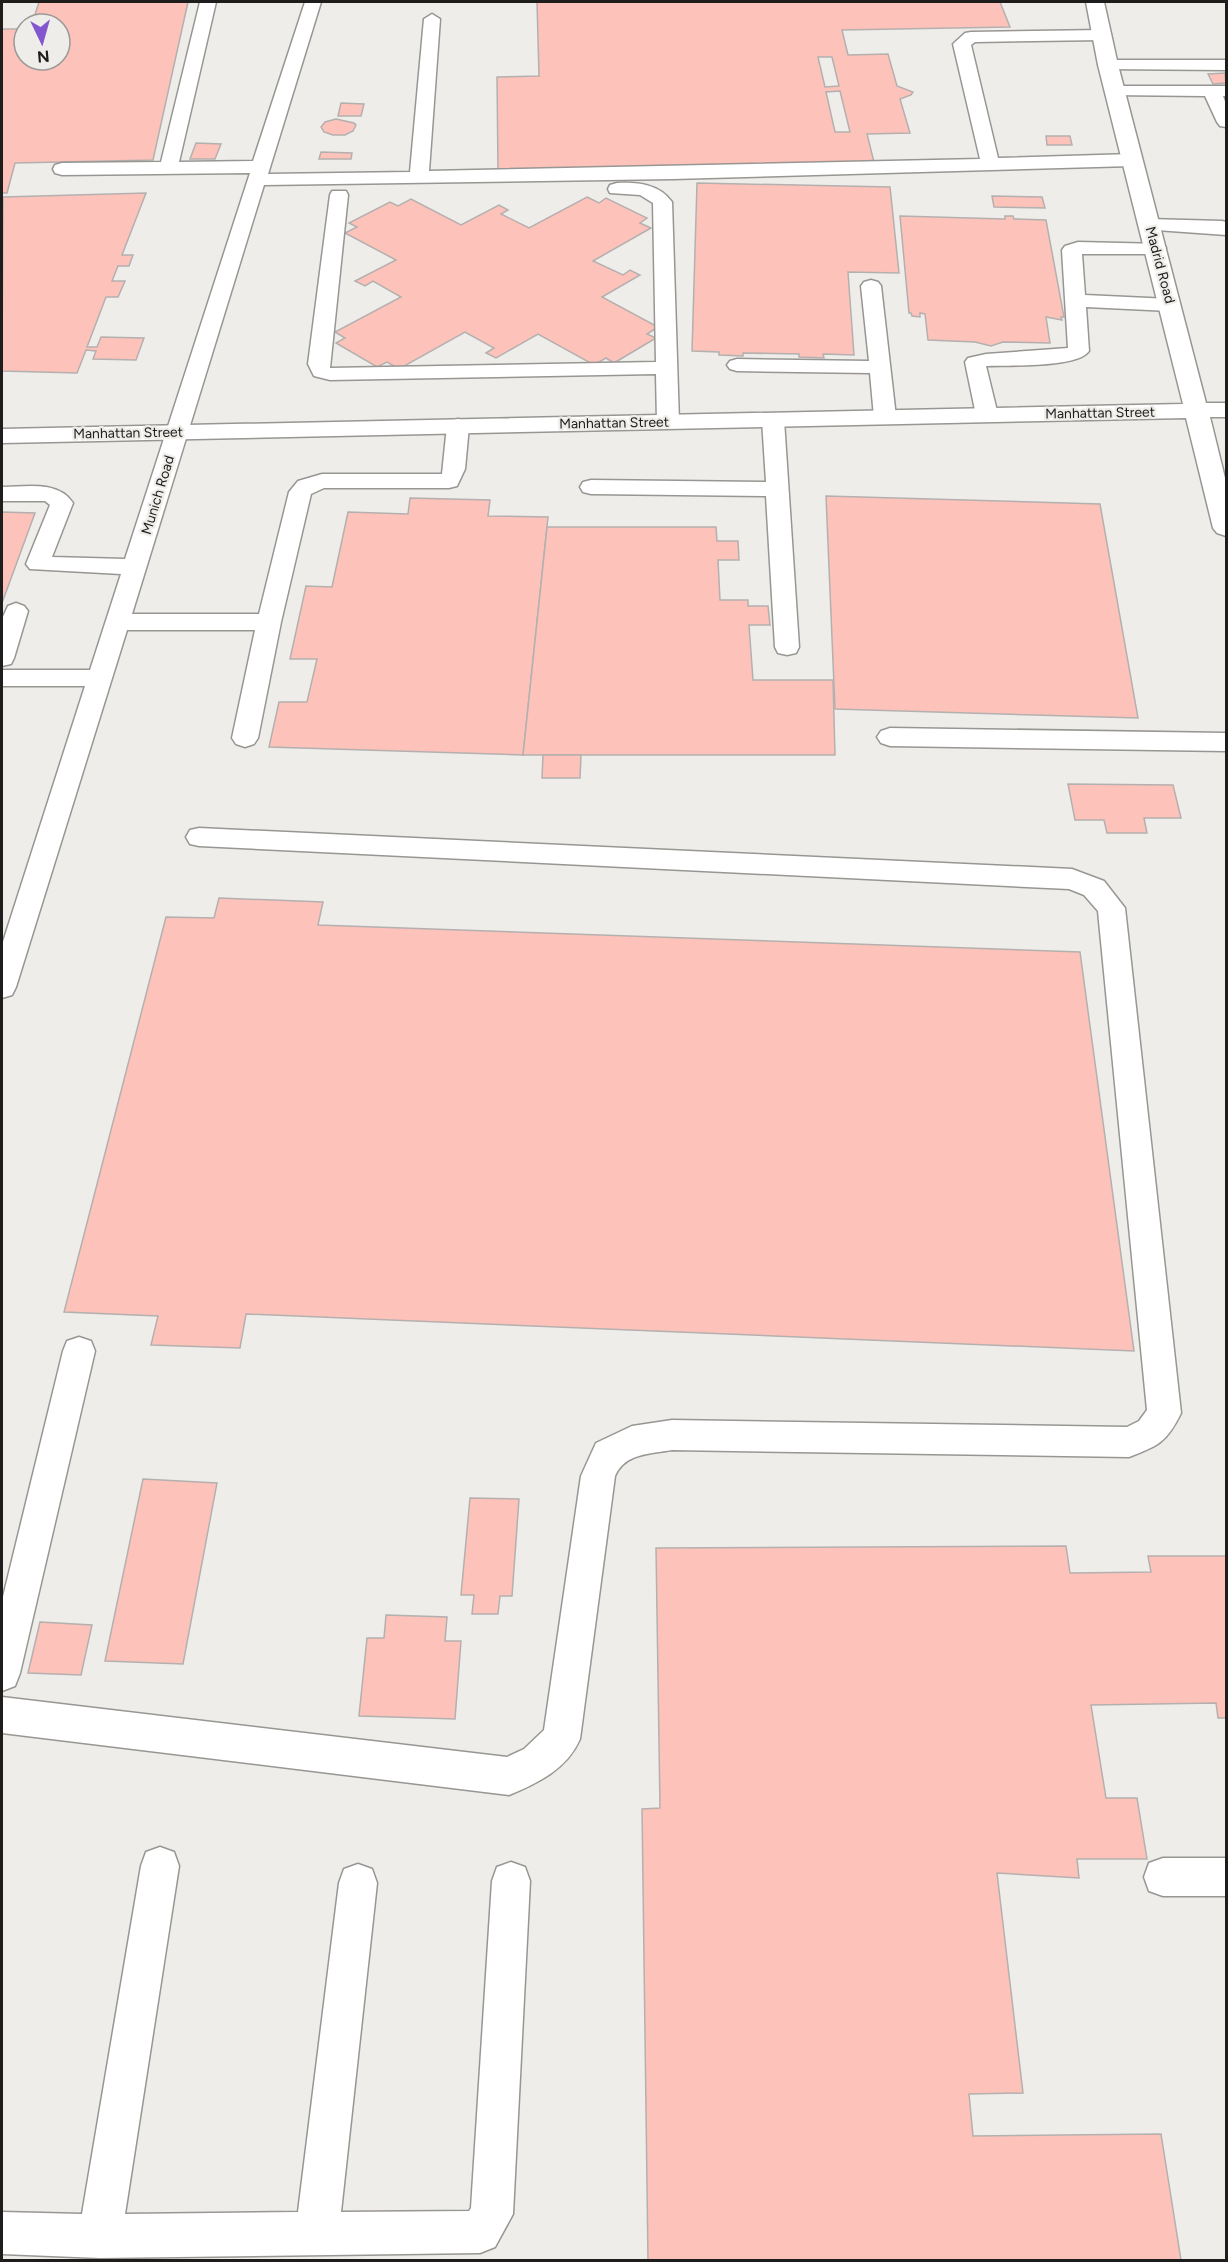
<svg xmlns="http://www.w3.org/2000/svg" width="1228" height="2262" viewBox="0 0 1228 2262" font-family="Figtree,sans-serif">
<style>
.building{fill:#fdc2b9;stroke:#b4b0af;stroke-width:1.5;fill-rule:evenodd}
.lines{fill:none;stroke-linecap:round;stroke-linejoin:round}
.service-casing{stroke:#989693;stroke-width:3}
.minor-casing{stroke:#989693;stroke-width:3}
.service{fill:#fff;fill-rule:evenodd}
.minor{fill:#fff;fill-rule:evenodd}
.labels{text-anchor:middle;dominant-baseline:central;stroke-width:4.5;stroke-linejoin:round;paint-order:stroke}
.far-street-label{font-size:14px;fill:#1e1d1c;stroke:#efede9}
</style>
<rect width="100%" height="100%" fill="#efede9"/>
<g class="building">
<path d="M 39,2 L 188,2 L 153,160 L 15,163 L 7,193 L 2,193 L 2,29 L 24,29 L 24,60 L 60,60 L 60,24 L 32,24 Z"/>
<path d="M 537,2 L 1000,2 L 1010,27 L 842,30 L 848,55 L 888,54 L 897,86 L 913,92 L 911,95 L 900,99 L 910,133 L 867,134 L 875,166 L 498,173 L 497,77 L 539,76 ZM 818,57 L 832,57 L 839,86 L 825,87 ZM 840,91 L 850,132 L 835,132 L 826,92 Z"/>
<path d="M 1225,73 L 1226,83 L 1213,84 L 1208,74 Z"/>
<path d="M 341,103 L 364,104 L 361,116 L 338,116 Z"/>
<path d="M 336,119 L 354,123 L 356,125 L 353,131 L 345,135 L 333,135 L 324,132 L 321,127 L 325,122 Z"/>
<path d="M 1046,136 L 1070,136 L 1072,145 L 1047,145 Z"/>
<path d="M 196,143 L 221,144 L 215,159 L 190,159 Z"/>
<path d="M 321,152 L 352,153 L 351,159 L 319,159 Z"/>
<path d="M 697,183 L 890,187 L 899,273 L 848,272 L 854,355 L 823,354 L 824,358 L 799,357 L 799,354 L 743,353 L 743,356 L 719,355 L 719,352 L 692,351 Z"/>
<path d="M 146,193 L 122,255 L 133,255 L 129,266 L 118,266 L 112,281 L 125,281 L 118,297 L 106,297 L 87,347 L 97,347 L 101,337 L 144,338 L 136,360 L 93,359 L 96,351 L 86,350 L 77,373 L 2,371 L 3,197 Z"/>
<path d="M 992,196 L 1042,197 L 1045,208 L 994,207 Z"/>
<path d="M 587,197 L 599,203 L 606,198 L 647,218 L 640,223 L 651,228 L 593,261 L 623,275 L 630,270 L 640,275 L 602,297 L 658,327 L 647,334 L 656,338 L 614,363 L 606,358 L 594,365 L 538,334 L 496,358 L 486,353 L 494,348 L 465,332 L 399,369 L 387,362 L 377,367 L 336,343 L 345,338 L 335,332 L 401,297 L 373,281 L 365,286 L 355,281 L 396,260 L 345,233 L 357,227 L 349,223 L 390,202 L 398,206 L 411,199 L 461,225 L 499,205 L 508,210 L 501,214 L 529,228 Z"/>
<path d="M 900,216 L 1005,219 L 1005,216 L 1013,216 L 1014,219 L 1046,220 L 1064,317 L 1061,317 L 1062,320 L 1046,317 L 1050,343 L 1003,342 L 991,346 L 975,342 L 928,340 L 925,314 L 920,313 L 920,317 L 912,316 L 911,313 L 909,313 Z"/>
<path d="M 826,496 L 1100,504 L 1138,718 L 835,709 Z"/>
<path d="M 410,498 L 490,500 L 488,516 L 548,517 L 523,755 L 269,747 L 279,702 L 307,702 L 317,659 L 290,659 L 306,586 L 332,587 L 348,512 L 408,514 Z"/>
<path d="M 2,512 L 35,513 L 2,603 Z"/>
<path d="M 547,527 L 716,527 L 717,541 L 738,541 L 739,560 L 718,560 L 720,600 L 748,600 L 748,606 L 768,606 L 770,625 L 749,625 L 753,680 L 833,680 L 835,755 L 523,755 Z"/>
<path d="M 543,755 L 581,755 L 580,778 L 542,778 Z"/>
<path d="M 1068,784 L 1173,785 L 1181,818 L 1144,818 L 1147,833 L 1107,833 L 1104,820 L 1075,820 Z"/>
<path d="M 219,898 L 323,902 L 318,925 L 1080,952 L 1134,1351 L 246,1314 L 240,1348 L 151,1345 L 158,1316 L 64,1312 L 166,917 L 214,918 Z"/>
<path d="M 143,1479 L 217,1483 L 183,1664 L 105,1661 Z"/>
<path d="M 470,1498 L 519,1499 L 512,1596 L 500,1596 L 498,1614 L 472,1614 L 474,1595 L 461,1595 Z"/>
<path d="M 1066,1546 L 1070,1573 L 1151,1572 L 1148,1556 L 1226,1556 L 1226,1718 L 1218,1718 L 1216,1703 L 1091,1705 L 1106,1798 L 1137,1798 L 1147,1859 L 1077,1859 L 1079,1878 L 997,1873 L 1023,2093 L 969,2094 L 973,2136 L 1161,2134 L 1181,2260 L 648,2260 L 642,1809 L 660,1808 L 656,1548 Z"/>
<path d="M 386,1615 L 447,1617 L 445,1641 L 461,1641 L 455,1719 L 359,1716 L 367,1638 L 384,1638 Z"/>
<path d="M 40,1622 L 92,1625 L 81,1675 L 28,1673 Z"/>
</g>
<g class="lines">
<defs>
<g id="service">
<path d="M 200,2 L 216,2 L 179,162 L 253,161 L 305,2 L 321,2 L 268,174 L 410,172 L 424,19 L 432,14 L 440,19 L 429,171 L 980,159 L 953,44 L 965,33 L 971,32 L 1102,30 L 1108,31 L 1111,35 L 1108,39 L 1102,40 L 975,42 L 971,45 L 998,158 L 1132,154 L 1139,156 L 1141,160 L 1139,164 L 1132,166 L 673,179 L 264,185 L 132,614 L 259,614 L 289,492 L 298,481 L 322,474 L 442,474 L 447,426 L 450,421 L 458,419 L 466,421 L 469,426 L 465,469 L 457,486 L 449,488 L 324,488 L 311,494 L 281,622 L 258,738 L 254,744 L 245,747 L 236,744 L 232,738 L 255,630 L 127,630 L 16,987 L 12,995 L 2,998 L 2,945 L 85,686 L 2,686 L 2,670 L 90,670 L 121,574 L 30,569 L 26,564 L 50,505 L 45,501 L 2,501 L 2,487 C 25,487 58,480 73,503 L 52,557 L 125,559 L 250,173 L 62,175 L 55,173 L 53,169 L 55,165 L 62,163 L 161,162 Z"/>
<path d="M 1108,60 L 1226,60 L 1226,70 L 1102,69 L 1099,65 L 1102,61 Z"/>
<path d="M 1115,86 L 1226,86 L 1226,96 L 1223,96 L 1226,104 L 1226,127 L 1220,126 L 1217,122 L 1205,96 L 1109,95 L 1106,91 L 1109,87 Z"/>
<path d="M 617,183 C 638,182 659,184 672,202 L 679,422 L 676,427 L 668,428 L 660,427 L 657,422 L 656,374 L 330,380 L 314,376 L 308,364 L 330,195 L 332,191 L 346,191 L 348,195 L 330,368 L 656,362 L 653,203 L 640,195 L 610,193 L 608,189 L 610,185 Z"/>
<path d="M 1149,219 L 1222,221 L 1226,222 L 1226,235 L 1142,229 L 1139,225 L 1142,221 Z"/>
<path d="M 1078,242 L 1163,244 L 1166,248 L 1163,252 L 1156,254 L 1082,254 L 1085,295 L 1170,299 L 1177,301 L 1180,305 L 1177,309 L 1170,311 L 1086,307 L 1089,351 C 1078,368 1008,365 986,366 L 998,415 L 995,420 L 987,421 L 979,420 L 976,415 L 965,362 L 968,358 L 986,354 L 1068,348 L 1062,250 L 1065,246 Z"/>
<path d="M 871,280 L 878,282 L 881,286 L 896,417 L 893,422 L 885,423 L 877,422 L 874,417 L 870,373 L 737,371 L 730,369 L 727,365 L 730,361 L 737,359 L 869,361 L 861,286 L 864,282 Z"/>
<path d="M 773,414 L 781,415 L 784,420 L 799,647 L 796,653 L 787,655 L 778,653 L 775,647 L 766,496 L 591,494 L 583,492 L 580,487 L 583,482 L 591,480 L 766,482 L 762,420 L 765,415 Z"/>
<path d="M 16,603 L 24,606 L 28,611 L 14,658 L 11,664 L 2,666 L 2,619 L 8,606 Z"/>
<path d="M 890,728 L 1226,733 L 1226,751 L 890,746 L 881,743 L 877,737 L 881,731 Z"/>
<path d="M 199,828 L 1072,869 L 1104,881 L 1125,908 L 1181,1413 C 1167,1442 1158,1446 1129,1457 L 672,1450 C 650,1454 625,1453 615,1476 L 580,1739 C 567,1769 538,1783 509,1795 L 2,1733 L 2,1697 L 507,1757 L 524,1749 L 544,1730 L 581,1476 L 596,1443 L 632,1426 L 672,1420 L 1127,1427 L 1139,1421 L 1147,1410 L 1098,911 L 1084,895 L 1069,889 L 199,846 L 190,844 L 186,837 L 190,830 Z"/>
<path d="M 79,1337 L 91,1341 L 95,1351 L 20,1673 L 15,1686 L 2,1691 L 2,1601 L 63,1351 L 67,1341 Z"/>
<path d="M 160,1847 L 174,1852 L 179,1866 L 125,2214 L 298,2212 L 339,1883 L 344,1869 L 358,1864 L 372,1869 L 377,1883 L 341,2212 L 469,2211 L 471,2208 L 492,1881 L 497,1867 L 511,1862 L 525,1867 L 530,1881 L 513,2214 L 495,2247 L 480,2253 L 100,2258 L 2,2254 L 2,2212 L 82,2214 L 141,1866 L 146,1852 Z"/>
<path d="M 1163,1858 L 1226,1858 L 1226,1896 L 1163,1896 L 1149,1891 L 1144,1877 L 1149,1863 Z"/>
</g>
<path id="minor" d="M 1086,2 L 1104,2 L 1118,65 L 1206,403 L 1226,403 L 1226,417 L 1210,417 L 1226,482 L 1226,536 L 1217,533 L 1213,528 L 1186,418 L 2,443 L 2,429 L 1183,404 L 1098,65 Z"/>
</defs>
<use href="#service" class="service-casing"/>
<use href="#minor" class="minor-casing"/>
<use href="#service" class="service"/>
<use href="#minor" class="minor"/>
</g>
<g class="labels">
<g class="far-street-label">
<text transform="translate(1160 265) rotate(75)">Madrid Road</text>
<text transform="translate(1100 413) rotate(-1)">Manhattan Street</text>
<text transform="translate(614 423) rotate(-1)">Manhattan Street</text>
<text transform="translate(128 433) rotate(-1)">Manhattan Street</text>
<text transform="translate(158 495) rotate(-73)">Munich Road</text>
</g>
</g>
<rect width="1228" height="2262" fill="none" stroke="#1e1d1c" stroke-width="6"/>
<g transform="translate(42 42) rotate(175)"><circle r="28" fill="#efede9" stroke="#9b9a97" stroke-width="1.5"/>
<path d="M0-4.5L10 22L0 15L-10 22Z" fill="#8355ce"/>
<text y="-9" font-size="16" font-weight="bold" text-anchor="middle" fill="#1e1d1c">N</text>
</g>
</svg>
